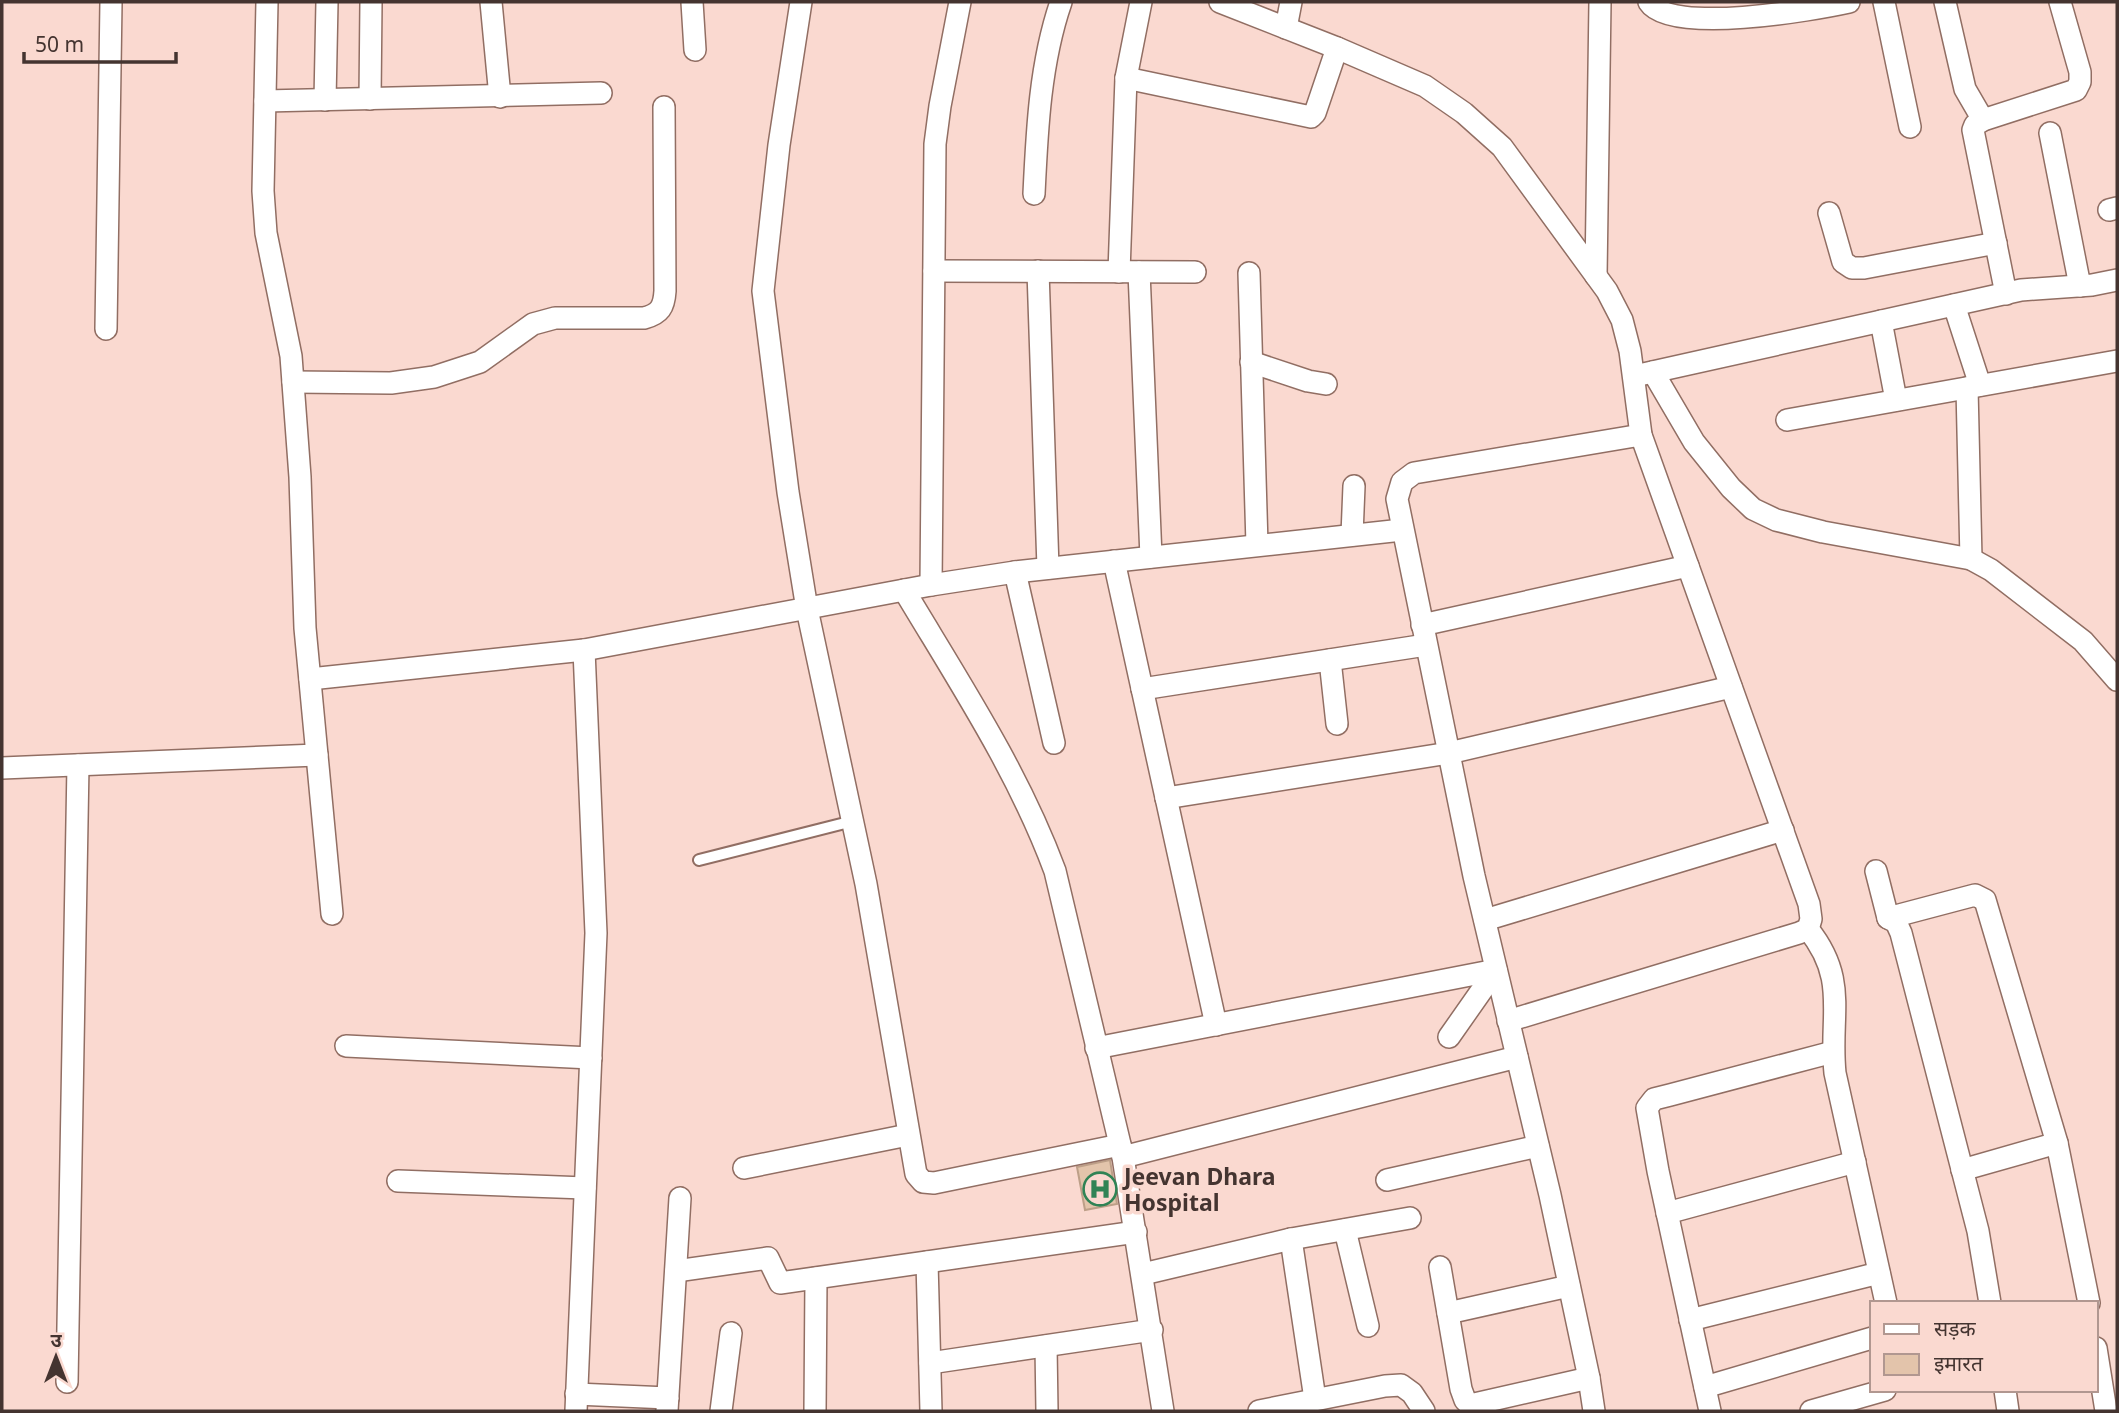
<svg xmlns="http://www.w3.org/2000/svg" width="2119" height="1413" viewBox="0 0 2119 1413" font-family="'Noto Sans','Noto Sans Devanagari',sans-serif">
<style>
.building{fill:#e3c4ab;stroke:#bd9f88;stroke-width:2}
.lines{fill:none;stroke-linecap:round;stroke-linejoin:round}
.service-casing{stroke:#916e63;stroke-width:14}
.minor-casing{stroke:#916e63;stroke-width:24}
.service{stroke:#fff;stroke-width:10}
.minor{stroke:#fff;stroke-width:21}
.labels{text-anchor:middle;dominant-baseline:central;stroke-width:7;stroke-linejoin:round;paint-order:stroke}
.poi-label{font-size:23px;font-weight:bold;fill:#443430;stroke:#fad9d0;text-anchor:start}
</style>
<rect width="100%" height="100%" fill="#fad9d0"/>
<path class="building" d="M 1110,1160 L 1117,1204 L 1085,1210 L 1077,1167 Z"/>
<g class="lines">
<defs>
<path id="service" d="M 699,860 L 853,821"/>
<g id="minor">
<path d="M 267,2 L 263,191 L 266,233 L 291,356 L 300,477 L 305,628 L 332,914"/>
<path d="M 491,2 L 500,97"/>
<path d="M 692,2 L 695,50"/>
<path d="M 801,2 L 779,145 L 763,291 L 788,492 L 807,609 L 866,884 L 916,1174 L 923,1182 L 934,1183 L 1120,1145"/>
<path d="M 1220,2 L 1337,48 L 1425,86 L 1464,113 L 1502,147 L 1607,291 L 1622,320 L 1630,351 L 1641,435 L 1809,904 L 1811,919 L 1808,929 L 1799,933 L 1508,1021"/>
<path d="M 1649,2 C 1670,35 1813,10 1849,2"/>
<path d="M 1884,2 L 1910,127"/>
<path d="M 1945,2 L 1965,89 L 1983,120"/>
<path d="M 1286,28 L 1291,2"/>
<path d="M 1126,78 L 1311,117 L 1315,113 L 1337,48"/>
<path d="M 370,99 L 371,2"/>
<path d="M 325,100 L 327,2"/>
<path d="M 265,101 L 601,93"/>
<path d="M 2050,133 L 2080,286"/>
<path d="M 1034,194 C 1037,130 1040,63 1061,2"/>
<path d="M 2109,210 L 2117,208"/>
<path d="M 1829,213 L 1843,262 L 1852,268 L 1864,268 L 1996,243"/>
<path d="M 934,271 L 1195,272"/>
<path d="M 1038,271 L 1048,568"/>
<path d="M 1119,272 L 1126,78 L 1141,2"/>
<path d="M 1139,272 L 1151,557"/>
<path d="M 1249,273 L 1257,545"/>
<path d="M 1596,276 L 1600,2"/>
<path d="M 2006,294 L 1973,130 L 1975,125 L 1983,120 L 2076,90 L 2080,82 L 2080,72 L 2060,2"/>
<path d="M 1954,305 L 1980,385"/>
<path d="M 1881,321 L 1896,400"/>
<path d="M 106,329 L 111,2"/>
<path d="M 1251,362 L 1308,381 L 1326,384"/>
<path d="M 1653,372 L 1694,442 L 1731,488 L 1753,509 L 1776,520 L 1823,532 L 1971,559 L 1991,570 L 2083,641 L 2117,680"/>
<path d="M 1639,375 L 2021,290 L 2092,285 L 2117,280"/>
<path d="M 293,382 L 391,383 L 434,377 L 480,362 L 533,324 L 555,318 L 644,318 C 660,314 664,307 665,291 L 664,107"/>
<path d="M 1967,388 L 1971,559"/>
<path d="M 1787,420 L 2117,361"/>
<path d="M 1352,535 L 1354,486"/>
<path d="M 1114,561 L 1216,1025"/>
<path d="M 1015,572 L 1054,743"/>
<path d="M 931,585 L 935,144 L 940,106 L 960,2"/>
<path d="M 904,590 C 959,682 1018,771 1055,871 L 1123,1157 L 1163,1411"/>
<path d="M 1422,625 L 1688,566"/>
<path d="M 1330,660 L 1337,724"/>
<path d="M 310,679 L 584,650 L 931,585 L 1015,572 L 1402,530"/>
<path d="M 1142,689 L 1426,645"/>
<path d="M 2,768 L 317,755"/>
<path d="M 1166,798 L 1449,753 L 1731,687"/>
<path d="M 1876,871 L 1888,918 L 1896,922 L 1901,933 L 1978,1231 L 1990,1303"/>
<path d="M 1888,918 L 1975,895 L 1985,900 L 2057,1143 L 2089,1303"/>
<path d="M 1485,920 L 1783,830"/>
<path d="M 1808,929 C 1849,980 1829,1015 1835,1073 L 1886,1303"/>
<path d="M 1449,1037 L 1496,970"/>
<path d="M 346,1046 L 591,1058"/>
<path d="M 1096,1048 L 1496,970"/>
<path d="M 1123,1157 L 1517,1057"/>
<path d="M 744,1168 L 908,1135"/>
<path d="M 1962,1170 L 2057,1143"/>
<path d="M 1387,1180 L 1538,1146"/>
<path d="M 398,1181 L 585,1188"/>
<path d="M 1667,1213 L 1855,1162"/>
<path d="M 1345,1230 L 1368,1326"/>
<path d="M 1291,1239 L 1315,1399"/>
<path d="M 927,1262 L 931,1411"/>
<path d="M 1440,1267 L 1461,1389 L 1465,1400 L 1470,1405 L 1589,1378"/>
<path d="M 676,1271 L 768,1258 L 780,1283 L 1136,1232"/>
<path d="M 1143,1274 L 1291,1239 L 1410,1218"/>
<path d="M 1448,1313 L 1569,1286"/>
<path d="M 1690,1320 L 1879,1273"/>
<path d="M 1046,1346 L 1047,1411"/>
<path d="M 2096,1348 L 2106,1411"/>
<path d="M 930,1363 L 1152,1330"/>
<path d="M 67,1382 L 78,765"/>
<path d="M 1705,1387 L 1872,1338"/>
<path d="M 2005,1390 L 2008,1411"/>
<path d="M 576,1394 L 668,1398"/>
<path d="M 576,1411 L 596,933 L 584,650"/>
<path d="M 667,1411 L 680,1198"/>
<path d="M 721,1411 L 731,1333"/>
<path d="M 815,1411 L 816,1278"/>
<path d="M 1259,1411 L 1385,1386 L 1401,1385 L 1412,1393 L 1424,1411"/>
<path d="M 1594,1411 L 1589,1378 L 1550,1195 L 1474,876 L 1397,499 L 1402,482 L 1414,473 L 1641,435"/>
<path d="M 1710,1411 L 1658,1171 L 1647,1108 L 1654,1099 L 1670,1095 L 1833,1052"/>
<path d="M 1811,1411 L 1885,1390"/>
</g>
</defs>
<use href="#service" class="service-casing"/>
<use href="#minor" class="minor-casing"/>
<use href="#service" class="service"/>
<use href="#minor" class="minor"/>
</g>
<defs>
<symbol id="hospital-ring" viewBox="-11 -11 22 22"><circle r="9.5" fill="#fad9d0" stroke="#308355" stroke-width="1.5"/><path d="M-5-5h3v3.5h4V-5h3V5h-3V1.5h-4V5h-3Z" fill="#308355"/></symbol>
</defs>
<g fill-rule="evenodd">
<use href="#hospital-ring" x="1081" y="1170" width="38" height="38"/>
</g>
<g class="labels">
<g class="poi-label">
<text x="1124" y="1176">Jeevan Dhara<tspan x="1124" dy="26">Hospital</tspan></text>
</g>
</g>
<rect width="2119" height="1413" fill="none" stroke="#443430" stroke-width="7"/>
<rect x="1870" y="1301" width="228" height="91" fill="#fad9d0" stroke="#b19790" stroke-width="2"/>
<rect x="1884" y="1324" width="35" height="10" fill="#ffffff" stroke="#b19790" stroke-width="2"/>
<text x="1934" y="1336" font-size="21" fill="#443430">सड़क</text>
<rect x="1884" y="1354" width="35" height="21" fill="#e3c4ab" stroke="#b19790" stroke-width="2"/>
<text x="1934" y="1371" font-size="21" fill="#443430">इमारत</text>
<g transform="translate(56 1357)" stroke="#fad9d0" stroke-width="5" paint-order="stroke">
<path d="M0-5L12 26L0 18L-12 26Z" fill="#443430"/>
<text y="-10" font-size="19" font-weight="bold" text-anchor="middle" fill="#443430">उ</text>
</g>
<path d="M24 52v10h152v-10" fill="none" stroke="#443430" stroke-width="3.5"/>
<text x="35" y="52" font-size="21" fill="#443430" stroke="#fad9d0" stroke-width="5" paint-order="stroke">50 m</text>
</svg>
